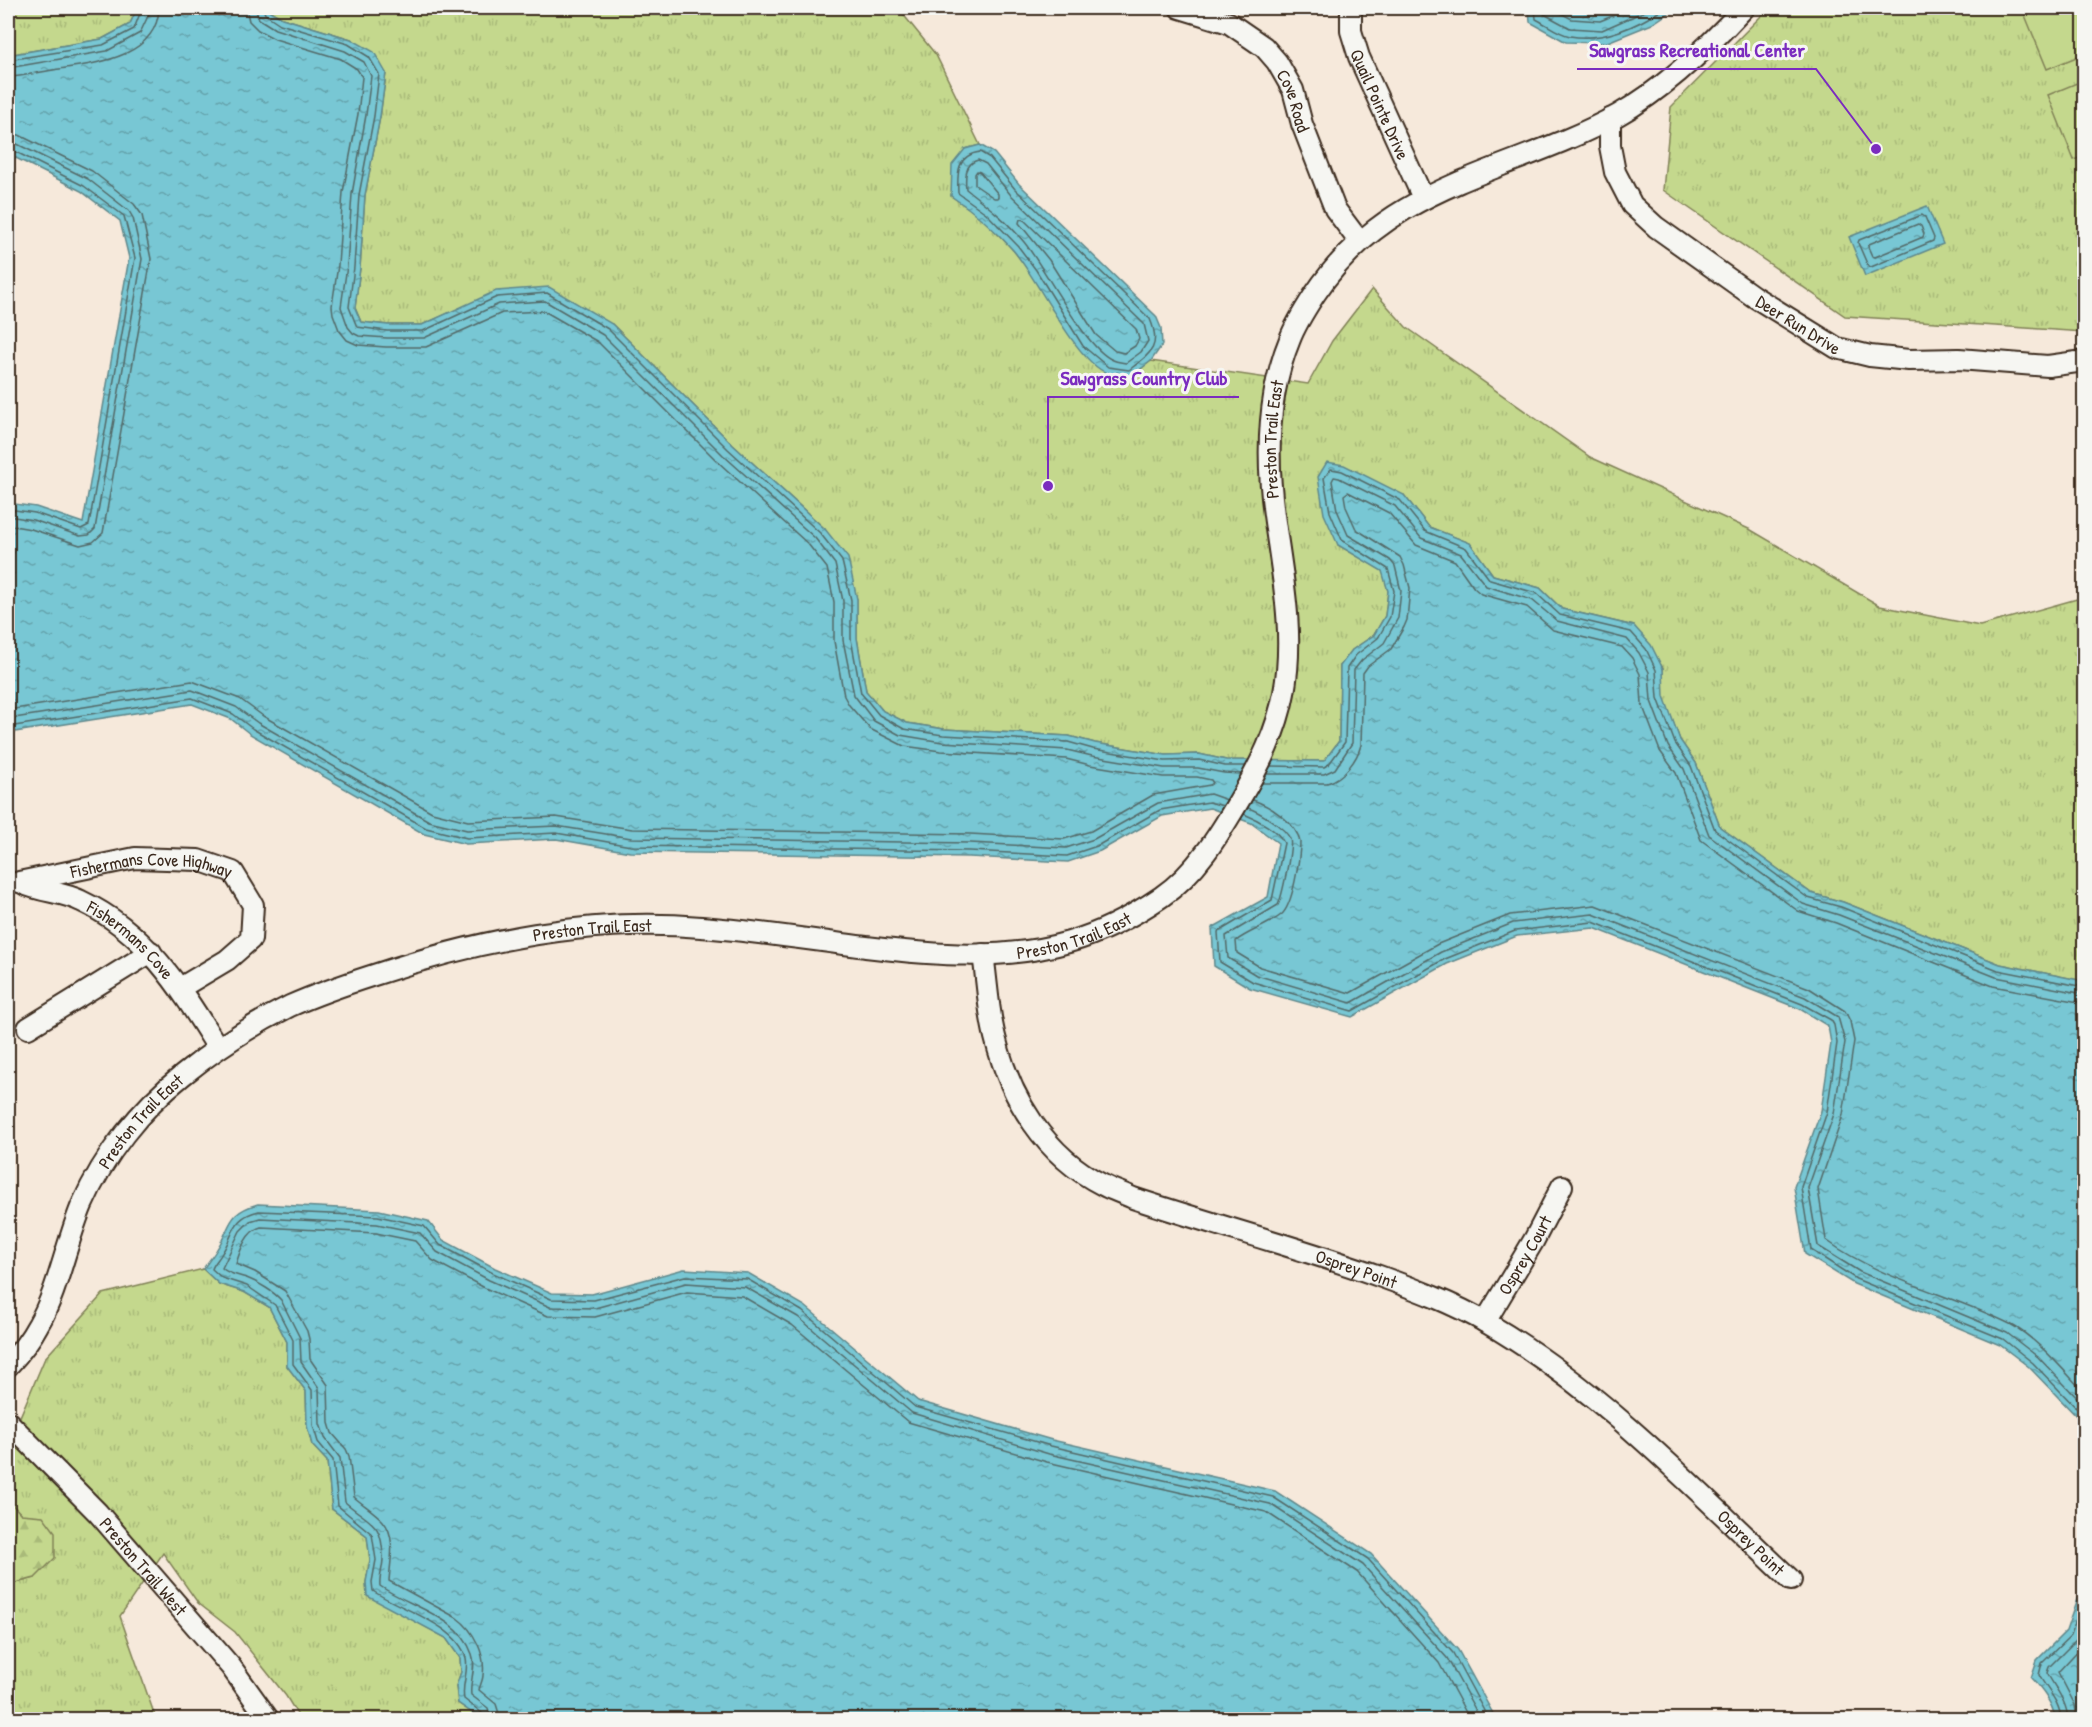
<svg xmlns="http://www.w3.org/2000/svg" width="2092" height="1727" viewBox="0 0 2092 1727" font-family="'Patrick Hand',sans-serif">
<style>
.grass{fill:url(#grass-tufts);stroke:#808156;stroke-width:1.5}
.forest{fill:url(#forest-firs);stroke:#808156;stroke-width:1.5}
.garden{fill:#c4d88d;stroke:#808156;stroke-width:1.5}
.water{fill:url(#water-ripples);stroke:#60888b;stroke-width:1.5}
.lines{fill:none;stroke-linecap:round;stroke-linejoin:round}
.shore{stroke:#536967;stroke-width:1.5}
.street-casing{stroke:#3b2a1e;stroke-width:24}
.street{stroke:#f6f6f2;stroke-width:20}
.labels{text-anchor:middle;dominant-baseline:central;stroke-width:6;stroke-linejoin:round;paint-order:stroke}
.street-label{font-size:18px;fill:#3b2a1e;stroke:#f6f6f2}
.leader{fill:none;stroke:#7b2cbf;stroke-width:2}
.callout-dot{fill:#7b2cbf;stroke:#f6f6f2;stroke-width:2}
.callout-label{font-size:20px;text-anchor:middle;font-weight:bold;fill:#7b2cbf;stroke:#f6f6f2;stroke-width:6;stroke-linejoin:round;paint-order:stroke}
</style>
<defs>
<pattern id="grass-tufts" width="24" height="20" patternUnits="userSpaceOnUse" patternTransform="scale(1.5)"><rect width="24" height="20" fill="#c4d88d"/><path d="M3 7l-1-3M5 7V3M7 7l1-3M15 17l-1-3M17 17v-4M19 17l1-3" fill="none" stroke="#a9ba79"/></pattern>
<pattern id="forest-firs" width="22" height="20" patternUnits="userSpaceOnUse" patternTransform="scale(1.5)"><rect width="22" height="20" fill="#c4d88d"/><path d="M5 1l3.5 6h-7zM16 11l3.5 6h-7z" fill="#a9ba79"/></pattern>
<pattern id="water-ripples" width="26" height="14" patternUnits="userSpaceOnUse" patternTransform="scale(1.5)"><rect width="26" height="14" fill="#78c7d4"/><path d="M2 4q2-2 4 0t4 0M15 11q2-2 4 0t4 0" fill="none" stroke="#64a2ab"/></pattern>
</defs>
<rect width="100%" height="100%" fill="#f6e9db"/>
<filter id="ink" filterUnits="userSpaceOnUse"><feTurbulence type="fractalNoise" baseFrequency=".0167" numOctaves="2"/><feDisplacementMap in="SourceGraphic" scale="12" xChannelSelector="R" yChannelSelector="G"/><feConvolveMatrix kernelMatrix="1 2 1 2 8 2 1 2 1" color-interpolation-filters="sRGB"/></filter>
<g filter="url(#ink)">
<g class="grass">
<path d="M 8,8 L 137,8 L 130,24 L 102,39 L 8,55 Z"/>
<path d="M 265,8 L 898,8 L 936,55 L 980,145 L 965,149 L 951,196 L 982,217 L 1013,250 L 1031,273 L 1130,377 L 1151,361 L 1308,384 L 1332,341 L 1372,289 L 1406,327 L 1590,457 L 1751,530 L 1880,606 L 1980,626 L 2084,597 L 2084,981 L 2000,964 L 1843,902 L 1811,893 L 1720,827 L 1696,763 L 1680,740 L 1663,696 L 1663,668 L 1634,626 L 1562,609 L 1540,588 L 1493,575 L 1470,543 L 1429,527 L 1404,495 L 1338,545 L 1383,571 L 1388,591 L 1385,616 L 1374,635 L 1352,650 L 1340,666 L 1339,741 L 1324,761 L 1226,760 L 1199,754 L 1166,755 L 1095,743 L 1069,736 L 944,729 L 907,723 L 883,711 L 866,691 L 857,638 L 857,599 L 825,529 L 733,445 L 612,324 L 458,309 L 422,325 L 388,325 L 361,322 L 355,308 L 360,268 L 365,195 L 380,117 L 386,73 L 351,39 L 282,18 Z"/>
<path d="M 1769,8 L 2084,8 L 2084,332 L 1845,316 L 1663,190 L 1671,107 Z"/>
<path d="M 203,1269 L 219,1284 L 244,1292 L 269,1307 L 287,1342 L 287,1366 L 306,1391 L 307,1426 L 312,1445 L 327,1461 L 332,1509 L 367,1536 L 370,1560 L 366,1582 L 367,1595 L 446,1638 L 460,1658 L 461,1672 L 456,1686 L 458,1703 L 481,1719 L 300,1719 L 286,1696 L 235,1632 L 198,1603 L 163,1553 L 120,1616 L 156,1719 L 8,1719 L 8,1585 L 35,1578 L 21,1514 L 8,1500 L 8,1445 L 45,1358 L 103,1294 Z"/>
</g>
<path class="forest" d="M 8,1500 L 21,1514 L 43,1516 L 55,1532 L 55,1558 L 35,1578 L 8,1585 Z"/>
<g class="garden">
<path d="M 2022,8 L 2084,8 L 2084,54 L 2047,69 Z"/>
<path d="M 2084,80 L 2084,156 L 2074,160 L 2048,95 Z"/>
</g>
<g class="water">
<path d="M 137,8 L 265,8 L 282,18 L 351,39 L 374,52 L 386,73 L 380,117 L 365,195 L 360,268 L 355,308 L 361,322 L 388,325 L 422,325 L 496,291 L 549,287 L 612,324 L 733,445 L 825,529 L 848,558 L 857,599 L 857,638 L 866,691 L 883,711 L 907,723 L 944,729 L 1069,736 L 1095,743 L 1166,755 L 1199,754 L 1226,760 L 1324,761 L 1339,741 L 1340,666 L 1352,650 L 1374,635 L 1385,616 L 1388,591 L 1382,571 L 1338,545 L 1324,514 L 1318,477 L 1327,462 L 1344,465 L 1404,495 L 1429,527 L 1470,543 L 1493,575 L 1540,588 L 1562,609 L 1634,626 L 1651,645 L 1663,669 L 1664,696 L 1680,740 L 1696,763 L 1720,827 L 1811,893 L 1843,902 L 2000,964 L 2084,981 L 2084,1427 L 2083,1423 L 2029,1367 L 2000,1345 L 1854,1284 L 1805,1254 L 1794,1187 L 1821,1111 L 1831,1043 L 1828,1026 L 1800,1009 L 1594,928 L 1517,936 L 1447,964 L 1352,1017 L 1250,988 L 1214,966 L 1212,928 L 1268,897 L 1278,843 L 1251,823 L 1210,808 L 1162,816 L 1100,851 L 1068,862 L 969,857 L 630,852 L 556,839 L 466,844 L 424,834 L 250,734 L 231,719 L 192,704 L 8,733 L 8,503 L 36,507 L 83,523 L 129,258 L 120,221 L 81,191 L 8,154 L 8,55 L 102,39 L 130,24 Z"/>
<path d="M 1529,8 L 1676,8 L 1652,24 L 1605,43 L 1566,42 L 1530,22 Z"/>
<path d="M 980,145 L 994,153 L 1019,184 L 1156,316 L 1161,328 L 1162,345 L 1151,361 L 1130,377 C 1122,376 1114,375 1107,373 C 1075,361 1038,279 1013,250 C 994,228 975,212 951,196 L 952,165 L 965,149 Z"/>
<path d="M 1927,206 L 1943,244 L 1865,276 L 1849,237 Z"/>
<path d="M 258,1204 L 379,1210 L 428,1221 L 443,1240 L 495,1268 L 552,1293 L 592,1294 L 684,1269 L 748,1273 L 805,1306 L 918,1401 L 1052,1440 L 1275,1491 L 1371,1554 L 1458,1650 L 1496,1719 L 481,1719 L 458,1703 L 456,1686 L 461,1672 L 460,1658 L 446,1638 L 367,1596 L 366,1582 L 370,1560 L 367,1536 L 332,1509 L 327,1461 L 312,1445 L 307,1426 L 306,1391 L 287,1366 L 287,1342 L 269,1307 L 244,1292 L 219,1284 L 203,1269 C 207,1263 213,1256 217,1249 C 232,1226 226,1213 258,1204 Z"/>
<path d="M 2084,1579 L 2084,1719 L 2055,1719 C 2053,1703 2042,1690 2031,1678 L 2037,1660 L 2066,1631 Z"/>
</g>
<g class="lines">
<g class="shore">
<path d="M 255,8 L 259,19 L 275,29 L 345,51 L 364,62 L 371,76 L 366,115 L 352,194 L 347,266 L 341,307 L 348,327 L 353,333 L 359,336 L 387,338 L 424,338 L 499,304 L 545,301 L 603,335 L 723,455 L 815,538 L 835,564 L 843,601 L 843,640 L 854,695 L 874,721 L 900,735 L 942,742 L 1067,750 L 1092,756 L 1164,768 L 1198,768 L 1224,773 L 1241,774"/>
<path d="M 263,8 L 265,14 L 280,24 L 348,44 L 369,57 L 379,74 L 374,116 L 359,195 L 354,267 L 349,307 L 357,327 L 387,331 L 423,331 L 497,297 L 547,293 L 608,329 L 728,449 L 820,533 L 842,561 L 851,600 L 851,639 L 861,693 L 879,715 L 904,729 L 943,735 L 1068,742 L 1093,749 L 1165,761 L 1199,760 L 1225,766 L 1245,766"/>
<path d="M 1535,8 L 1536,19 C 1546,24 1559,34 1570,36 C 1604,42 1637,26 1665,8"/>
<path d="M 1542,8 L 1544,14 L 1570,28 L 1602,30 L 1652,8"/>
<path d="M 1551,8 L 1572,19 L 1600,21 L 1632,8"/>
<path d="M 8,60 L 103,45 L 134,29 L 142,8"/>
<path d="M 8,68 L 107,51 L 140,33 L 149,14 L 150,8"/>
<path d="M 8,77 C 23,77 38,72 53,70 C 92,64 157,59 159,8"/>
<path d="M 8,133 L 19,135 L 92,171 L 134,204 L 142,215 L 151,259 L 103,533 L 93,542 L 80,545 L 31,529 L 8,525"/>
<path d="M 8,142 L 15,143 L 88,179 L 129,211 L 133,218 L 142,259 L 95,529 L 89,535 L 80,536 L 33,520 L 8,516"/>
<path d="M 8,150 L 12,150 L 84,186 L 124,216 L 135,258 L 89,525 L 81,529 L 35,513 L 8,509"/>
<path d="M 980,152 L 990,158 L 1015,189 L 1150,319 C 1162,347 1150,354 1129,370 L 1108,367 L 1083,346 L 1036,270 L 1018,246 L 986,213 L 958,193 C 957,173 957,155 980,152 Z"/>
<path d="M 978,160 L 986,164 L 1010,194 L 1144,324 L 1148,341 L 1141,352 L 1126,363 C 1122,362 1117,362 1113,360 C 1085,349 1046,269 1024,242 C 1006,220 988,206 966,189 C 965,177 965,163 978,160 Z"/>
<path d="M 977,171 L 980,172 L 998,194 L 998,198 L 994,198 L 975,185 L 975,174 Z"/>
<path d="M 1922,215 L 1925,217 L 1934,238 L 1933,241 L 1871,267 L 1868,266 L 1858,243 L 1859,240 Z"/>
<path d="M 1020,219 L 1024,220 L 1136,329 L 1139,339 L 1135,346 L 1124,353 L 1115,351 L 1096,335 L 1049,260 L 1019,223 Z"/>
<path d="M 1918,224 L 1921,226 L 1924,234 L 1923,237 L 1875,257 L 1872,256 L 1868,247 L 1869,244 Z"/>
<path d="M 8,710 L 192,681 L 240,699 L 263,716 L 432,812 L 468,821 L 556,817 L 632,829 L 970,834 L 1064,839 L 1091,831 L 1153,795 L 1210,785 L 1213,783 L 1211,780 L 1197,777 L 1163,777 L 1090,765 L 1066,759 L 941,751 L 904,746 L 870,729 L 849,705 L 844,696 L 834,641 L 834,602 L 827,568 L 808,544 L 717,461 L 598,342 L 544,311 L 502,313 L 426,347 L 386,347 L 358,345 L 347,340 L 339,330 L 333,314 L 332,306 L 338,265 L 343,192 L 358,114 L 362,77 L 357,69 L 341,59 L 275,39 L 258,30 L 249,21 L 246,8"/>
<path d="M 8,719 L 192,690 L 236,707 L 258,723 L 429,821 L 467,830 L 556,826 L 631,838 L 970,843 L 1066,848 L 1094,839 L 1158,803 L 1210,794 L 1227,800"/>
<path d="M 8,727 L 192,698 L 233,714 L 253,729 L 426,828 L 467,838 L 556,833 L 631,846 L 969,851 L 1067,856 L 1097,846 L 1160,810 L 1209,802 L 1223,806"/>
<path d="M 1270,766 L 1324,767 L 1329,764 L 1345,742 L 1347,668 L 1356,655 L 1378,638 L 1390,617 L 1394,591 L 1388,569 L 1342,540 L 1330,512 L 1324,478 L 1331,469 L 1342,471 L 1400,500 L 1425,531 L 1466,548 L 1490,580 L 1536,593 L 1560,615 L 1631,632 L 1646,649 L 1656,670 L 1658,698 L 1675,743 L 1691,766 L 1715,830 L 1808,898 L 1841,907 L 1998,970 L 2084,987"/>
<path d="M 1267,774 L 1324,774 L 1335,769 L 1352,743 L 1354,670 L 1362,660 L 1384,643 L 1398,618 L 1401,591 L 1395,566 L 1390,560 L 1348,535 L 1337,510 L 1332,481 L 1334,477 L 1339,478 L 1395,506 L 1421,538 L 1461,554 L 1486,586 L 1532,600 L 1557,621 L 1627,639 L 1639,653 L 1649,672 L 1651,701 L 1668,746 L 1684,769 L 1709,835 L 1803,904 L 1839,915 L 1996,977 L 2084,994"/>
<path d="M 1262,783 L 1327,783 C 1343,779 1357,760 1361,745 L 1363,673 L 1368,666 L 1391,649 L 1404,627 L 1407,620 L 1410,588 L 1404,565 L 1400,557 L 1356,529 L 1346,507 L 1344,495 L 1348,492 L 1389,513 L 1416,545 L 1455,561 L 1474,588 L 1481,594 L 1527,607 L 1553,630 L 1622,647 L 1632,658 L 1640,674 L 1642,704 L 1660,751 L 1676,773 L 1701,840 L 1798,911 L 1836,923 L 1993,986 L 2084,1003"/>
<path d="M 1253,800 C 1270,806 1297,823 1300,842 C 1300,858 1293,906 1281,915 C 1267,926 1249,931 1236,941 L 1237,953 L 1260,967 L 1350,993 L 1438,944 L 1510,915 L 1595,905 L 1809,988 L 1845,1011 L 1850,1021 L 1854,1041 L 1843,1115 L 1818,1189 L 1826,1240 C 1881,1280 1950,1294 2010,1324 C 2037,1338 2064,1371 2084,1392"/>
<path d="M 1248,808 C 1258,811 1286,828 1290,839 C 1293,846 1282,897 1278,905 L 1226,936 L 1228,958 L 1256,975 L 1351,1003 L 1441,952 L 1513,923 L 1593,914 L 1805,997 L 1838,1017 L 1845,1042 L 1834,1114 L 1808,1188 L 1818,1246 L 1860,1272 L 2007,1333 L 2038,1357 L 2084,1405"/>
<path d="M 1244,814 C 1257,819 1279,831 1284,843 L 1272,900 L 1218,932 L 1220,962 L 1253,982 L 1352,1011 L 1445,959 L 1515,931 L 1593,922 L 1802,1004 L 1831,1020 L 1834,1025 L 1837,1043 L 1827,1112 L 1801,1187 L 1811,1250 L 1856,1279 L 2003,1339 L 2033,1363 L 2084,1416"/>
<path d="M 484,1720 L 482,1713 L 464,1699 C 461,1684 469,1673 466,1658 C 457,1624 399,1609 373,1591 L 372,1582 L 376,1560 L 372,1534 L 338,1506 L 333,1460 L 318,1442 L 313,1425 L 312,1390 L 293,1364 L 293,1340 L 275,1305 L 247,1286 L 222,1278 L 212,1269 C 214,1263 219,1259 222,1253 C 235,1233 232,1217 259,1211 L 378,1216 L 424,1226 L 440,1245 L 493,1273 L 551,1299 L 594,1300 L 685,1276 L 747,1279 L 802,1311 L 915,1407 L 1051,1446 L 1273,1497 L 1368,1559 L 1453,1653 L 1489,1720"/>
<path d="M 491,1720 L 488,1708 L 471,1695 C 469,1681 477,1668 472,1654 C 459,1616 410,1607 380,1586 C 379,1577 383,1568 383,1558 C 382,1520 370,1524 345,1502 L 340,1458 L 325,1438 L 320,1424 L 319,1388 L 301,1362 L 300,1338 L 281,1300 C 274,1292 259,1283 249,1279 C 240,1275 229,1275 222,1268 L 240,1231 L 250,1221 L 260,1218 L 377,1224 L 420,1233 L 437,1252 L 489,1280 L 550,1307 L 595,1308 L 686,1283 L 745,1287 L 798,1317 L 912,1413 L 1049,1454 L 1270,1504 L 1363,1565 L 1447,1658 L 1481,1720"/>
<path d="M 501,1720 L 496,1704 L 479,1690 C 480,1685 483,1680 483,1675 C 486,1655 474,1630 457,1618 L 389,1581 C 390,1563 397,1537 383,1521 C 375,1512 363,1505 354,1497 L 349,1456 L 346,1449 L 332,1433 L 329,1423 L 328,1385 L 310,1359 L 309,1339 L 307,1331 L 285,1291 L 255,1272 L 236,1264 C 240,1251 246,1231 261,1227 L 376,1233 L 415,1241 L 432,1260 L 485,1288 L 548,1316 L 595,1317 L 687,1292 L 742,1296 L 792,1325 L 908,1422 L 1047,1462 L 1266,1512 L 1357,1572 L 1439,1663 L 1470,1720"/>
<path d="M 2061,1720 C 2060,1701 2046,1689 2039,1675 L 2042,1663 L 2071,1635 L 2084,1597"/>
<path d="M 2068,1720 C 2067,1701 2055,1688 2047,1673 L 2049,1667 L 2077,1639 L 2084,1620"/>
<path d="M 2077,1720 L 2075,1705 L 2058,1672 L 2084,1644"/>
</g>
<defs>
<g id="street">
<path id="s1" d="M 1180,8 L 1229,23 L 1264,47 L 1277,62 L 1293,90 L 1302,124 L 1335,209 L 1359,241"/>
<path id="s2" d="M 1351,8 L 1351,31 L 1359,57 L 1423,198"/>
<path id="s3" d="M 1610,119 L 1610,146 L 1615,172 L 1632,205 L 1656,227 L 1753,296 L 1837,348 L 1870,356 L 1909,360 L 1959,359 L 2048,366 L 2084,361"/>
<path id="s4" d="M 19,882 L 135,858 L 198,860 L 233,872 L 253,905 L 251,939 L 227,960 L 180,988"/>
<path id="s5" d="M 24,884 C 42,892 63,892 81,901 C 147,932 181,989 218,1048"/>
<path id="s6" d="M 983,954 C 987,981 988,1010 995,1037 C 1010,1098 1045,1156 1103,1185 C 1112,1190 1123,1193 1133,1198 C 1214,1225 1298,1247 1379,1276 C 1415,1289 1453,1303 1487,1323 C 1599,1388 1697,1491 1791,1580"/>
<path d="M 28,1028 L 151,952"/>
<path id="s7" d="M 1485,1322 L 1534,1240 L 1562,1186"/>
<path id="s8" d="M 8,1366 C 19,1354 30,1340 38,1325 C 58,1291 66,1243 82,1205 C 104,1155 140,1109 183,1075 C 216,1048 252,1025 290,1006 C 317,994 346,984 374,975 C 479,940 590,917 701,927 C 756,931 811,940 866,947 C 933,955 1004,961 1069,942 C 1101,933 1133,916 1161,897 C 1196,873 1219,835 1240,799 C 1260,765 1277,731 1284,693 C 1295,633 1282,574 1274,515 C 1266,455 1267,395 1290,339 C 1296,323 1306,308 1315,294 C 1389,182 1510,174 1618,115 C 1664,89 1709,46 1744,8"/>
<path id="s9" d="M 8,1422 L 98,1513 L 231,1667 L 269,1720"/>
</g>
</defs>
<use href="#street" class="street-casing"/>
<use href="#street" class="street"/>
</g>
</g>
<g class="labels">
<g class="street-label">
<text stroke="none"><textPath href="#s1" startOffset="156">Cove Road</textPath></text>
<text stroke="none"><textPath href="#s2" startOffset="102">Quail Pointe Drive</textPath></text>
<text stroke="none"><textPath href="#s3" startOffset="296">Deer Run Drive</textPath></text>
<text stroke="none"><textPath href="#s8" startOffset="1866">Preston Trail East</textPath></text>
<text stroke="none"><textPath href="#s4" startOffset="135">Fishermans Cove Highway</textPath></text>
<text stroke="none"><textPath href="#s8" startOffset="786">Preston Trail East</textPath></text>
<text stroke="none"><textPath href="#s8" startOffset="1272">Preston Trail East</textPath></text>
<text stroke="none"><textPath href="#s5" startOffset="123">Fishermans Cove</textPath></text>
<text stroke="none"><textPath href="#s8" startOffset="282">Preston Trail East</textPath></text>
<text stroke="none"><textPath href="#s7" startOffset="78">Osprey Court</textPath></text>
<text stroke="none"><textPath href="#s6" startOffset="540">Osprey Point</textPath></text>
<text stroke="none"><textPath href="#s6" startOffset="1026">Osprey Point</textPath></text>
<text stroke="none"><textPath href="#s9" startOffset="198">Preston Trail West</textPath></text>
</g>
</g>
<path class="leader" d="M1876 149L1816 69H1577M1048 486L1048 397H1239"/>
<g class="callout-dot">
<circle cx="1876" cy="149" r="6"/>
<circle cx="1048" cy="486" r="6"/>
</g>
<g class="callout-label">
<text x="1697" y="57">Sawgrass Recreational Center</text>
<text x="1144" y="385">Sawgrass Country Club</text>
</g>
<rect width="2092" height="1727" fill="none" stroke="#f6f6f2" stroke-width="30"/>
<rect x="15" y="15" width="2062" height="1697" fill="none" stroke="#3b2a1e" stroke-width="2" filter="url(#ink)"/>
</svg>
